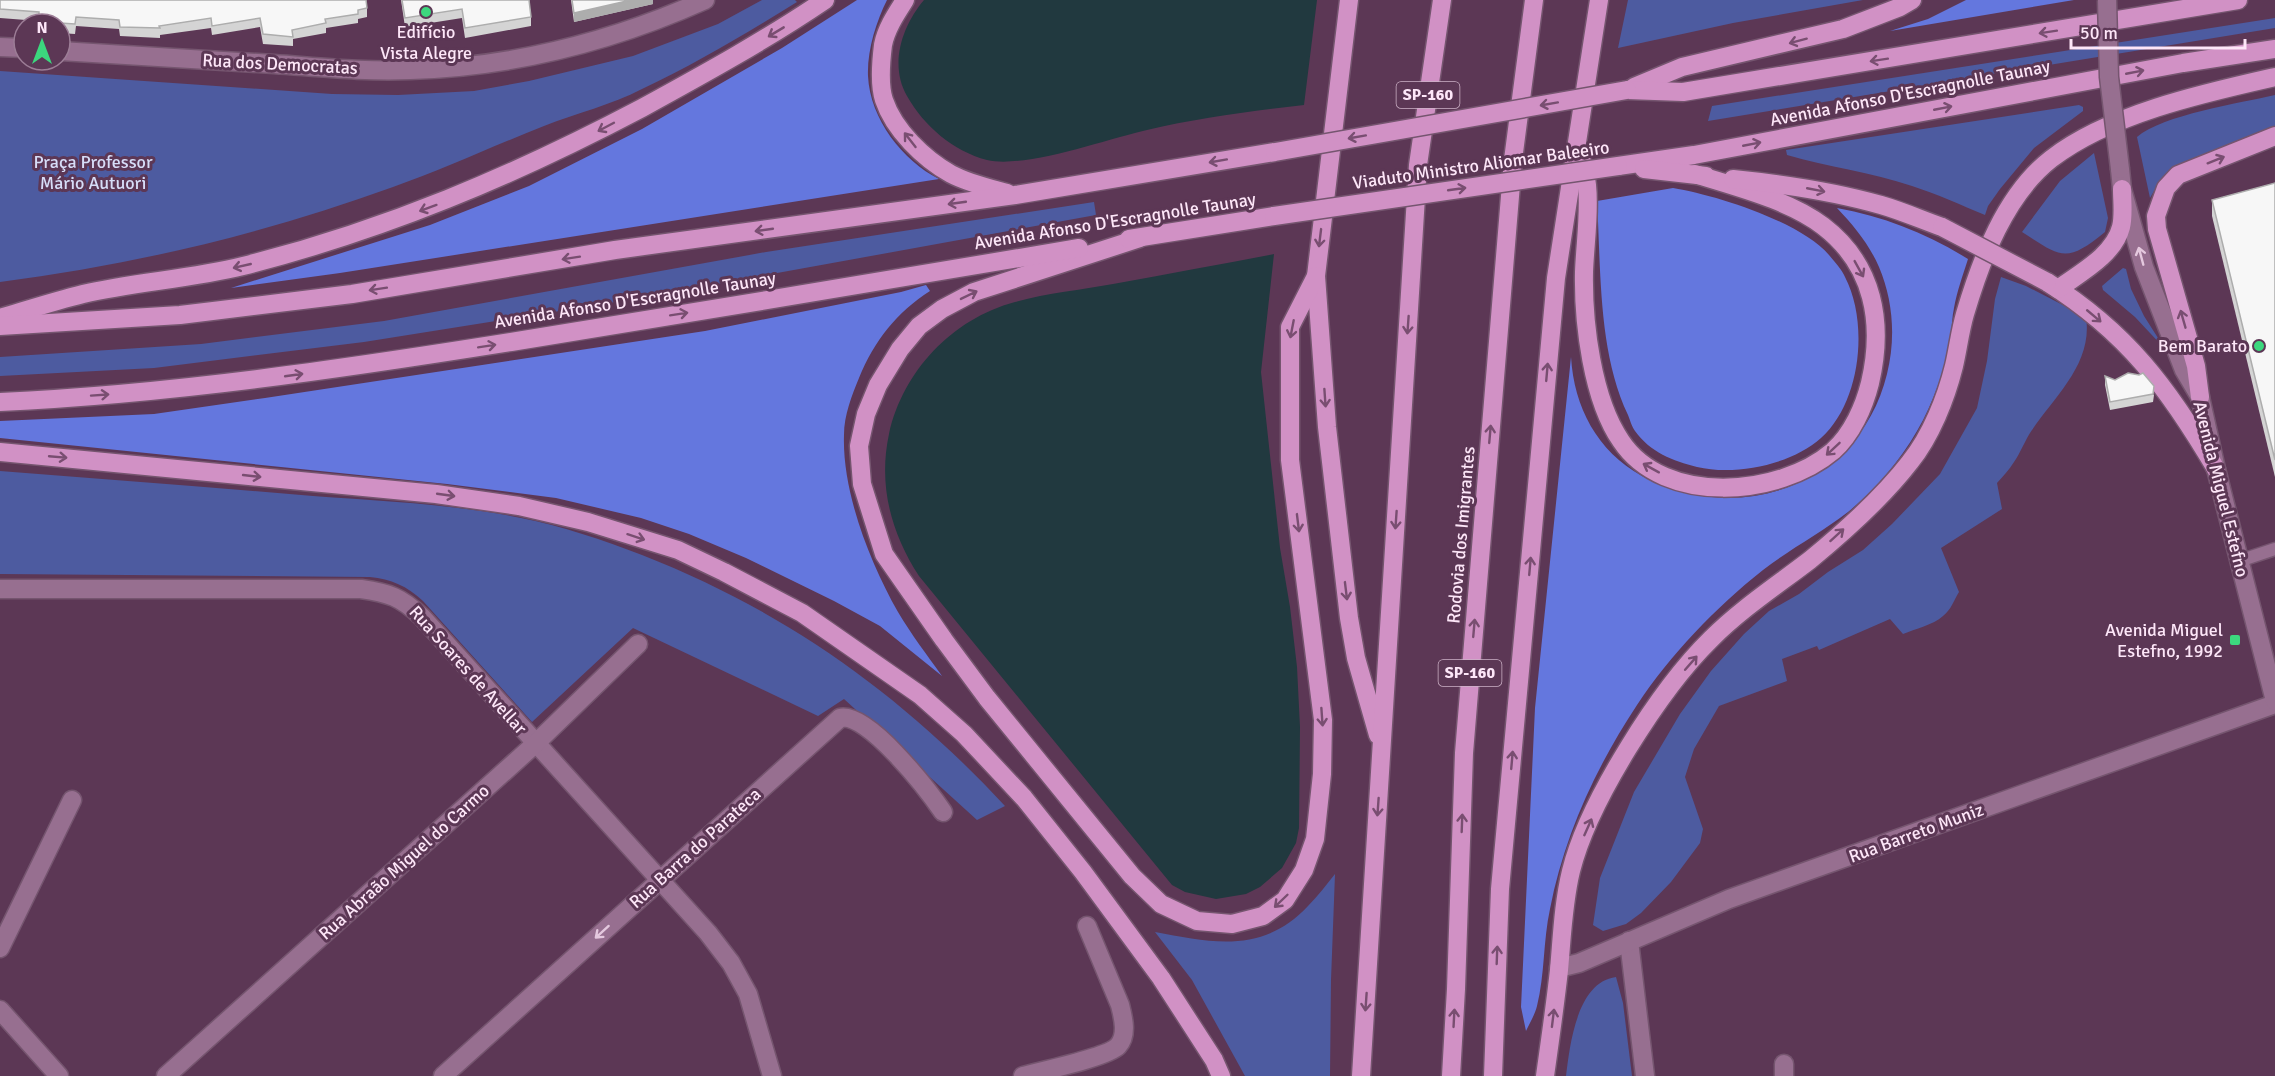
<svg xmlns="http://www.w3.org/2000/svg" width="2275" height="1076" viewBox="0 0 2275 1076" font-family="Signika,sans-serif">
<style>
.green{fill:#4d5ba0}
.forest{fill:#6477de}
.water{fill:#21393f}
.lines{fill:none;stroke-linecap:round;stroke-linejoin:round}
.lane-casing{stroke:#75556f;stroke-width:15}
.street-casing{stroke:#75556f;stroke-width:21}
.secondary-casing{stroke:#75556f;stroke-width:21}
.highway-casing{stroke:#75556f;stroke-width:21}
.lane{stroke:#976f90;stroke-width:12}
.street{stroke:#976f90;stroke-width:18}
.secondary{stroke:#976f90;stroke-width:18}
.highway{stroke:#d191c5;stroke-width:18}
.secondary-bridge-casing{stroke:#75556f;stroke-width:21;stroke-linecap:butt}
.highway-bridge-casing{stroke:#75556f;stroke-width:21;stroke-linecap:butt}
.secondary-bridge{stroke:#976f90;stroke-width:18}
.highway-bridge{stroke:#d191c5;stroke-width:18}
.wall{fill:#d4d4d4}
.shaded-wall{fill:#adadad}
.building{fill:#f7f7f7;stroke:#adadad;stroke-width:1.5}
.oneway{stroke:#794e71}
.oneway2{stroke:#e4c8de}
.poi-dot{fill:#3cd77e;stroke:#5c3755;stroke-width:2}
.labels{text-anchor:middle;dominant-baseline:central;stroke-width:6;stroke-linejoin:round;paint-order:stroke}
.shield{fill:#5c3755;stroke:#cdb2c7;stroke-width:1.5}
.shield-label{font-size:16px;font-weight:bold;fill:#fde6f8}
.poi-label{font-size:18px;fill:#fde6f8;stroke:#5c3755;text-anchor:end}
.street-label{font-size:18px;fill:#fde6f8;stroke:#5c3755}
.park-label{font-size:18px;fill:#d6ddf8;stroke:#5c3755}
</style>
<rect width="100%" height="100%" fill="#5c3755"/>
<g class="green">
<path d="M 762,0 L 795,0 L 797,2 C 747,33 695,64 642,89 C 611,105 577,113 544,126 C 493,146 444,169 393,187 C 266,233 134,265 0,282 L 0,71 L 332,94 L 398,95 L 474,91 L 529,81 L 633,56 L 718,24 Z"/>
<path d="M 1628,0 L 1863,0 L 1733,23 L 1618,48 Z"/>
<path d="M 2275,18 L 2275,28 L 1708,121 L 1712,106 Z"/>
<path d="M 2275,95 L 2275,132 L 2172,168 L 2158,184 L 2150,198 L 2137,137 C 2162,115 2241,103 2275,95 Z"/>
<path d="M 2079,105 L 2083,107 L 2083,111 L 2034,148 L 2000,189 L 1988,206 L 1985,215 C 1961,205 1937,194 1912,186 C 1871,172 1828,167 1787,155 L 1786,150 Z"/>
<path d="M 2094,153 L 2108,218 L 2105,232 C 2066,264 2061,257 2022,232 L 2060,181 Z"/>
<path d="M 1094,202 L 1096,215 L 635,299 L 364,342 L 154,368 L 0,376 L 0,357 L 201,344 L 384,321 L 766,252 Z"/>
<path d="M 2123,268 L 2126,269 L 2131,289 L 2144,316 L 2165,349 L 2135,317 L 2103,290 L 2102,286 Z"/>
<path d="M 2001,277 L 2026,286 L 2086,317 C 2093,363 2056,395 2032,430 C 2025,440 2021,452 2014,462 C 2009,470 2003,476 1997,483 L 2002,509 L 1941,548 L 1959,592 C 1954,600 1951,610 1943,616 C 1933,625 1915,629 1903,634 L 1890,619 L 1819,650 L 1817,646 L 1782,659 L 1787,681 L 1719,706 L 1694,749 L 1685,777 L 1703,829 L 1700,843 L 1671,882 L 1641,913 L 1626,924 L 1603,931 L 1593,925 L 1600,878 L 1634,792 L 1680,714 L 1711,671 L 1744,634 L 1769,611 L 1799,594 L 1828,572 L 1863,550 L 1892,524 L 1940,474 L 1977,408 L 1987,361 L 1995,299 Z"/>
<path d="M 0,471 C 104,479 209,487 313,496 C 382,501 453,504 521,518 C 562,526 603,540 642,555 C 785,611 901,694 1005,806 L 977,820 L 844,699 L 818,716 L 633,628 L 532,722 L 423,601 C 407,586 391,579 370,577 L 0,574 Z"/>
<path d="M 1335,874 L 1331,980 L 1330,1076 L 1245,1076 L 1192,980 L 1155,932 C 1213,943 1263,954 1308,906 C 1318,896 1326,885 1335,874 Z"/>
<path d="M 1616,977 L 1623,1003 L 1632,1076 L 1566,1076 C 1570,1044 1577,982 1616,977 Z"/>
</g>
<g class="forest">
<path d="M 857,0 L 887,0 C 876,22 867,51 868,76 C 870,119 903,161 939,179 L 340,273 L 231,288 L 430,225 L 529,186 L 642,129 L 782,48 Z"/>
<path d="M 1966,0 L 2074,0 L 1890,31 L 1928,19 Z"/>
<path d="M 1673,188 C 1716,195 1801,222 1829,255 C 1835,262 1842,270 1845,277 C 1869,323 1861,402 1821,438 C 1791,465 1735,476 1697,467 C 1673,461 1650,452 1635,431 C 1632,427 1630,420 1628,415 C 1598,352 1601,270 1597,201 Z"/>
<path d="M 1837,208 C 1885,217 1926,233 1968,259 C 1963,275 1957,291 1954,308 C 1952,317 1952,326 1951,335 C 1945,369 1934,402 1917,431 C 1899,462 1875,490 1848,512 C 1821,533 1790,549 1763,570 C 1715,608 1671,654 1637,705 C 1596,767 1564,836 1550,909 C 1543,941 1545,974 1537,1006 C 1535,1014 1530,1023 1526,1031 L 1521,1007 L 1535,708 L 1571,357 C 1574,407 1597,451 1642,476 C 1739,528 1860,485 1887,374 C 1896,338 1893,300 1879,267 C 1869,244 1854,226 1837,208 Z"/>
<path d="M 926,285 L 930,291 C 897,312 874,341 859,378 C 852,395 844,415 844,435 C 842,492 870,563 898,612 C 911,634 927,655 942,676 L 880,626 L 834,601 L 746,558 L 689,534 L 641,518 L 556,498 L 447,484 L 0,438 L 0,421 L 154,414 L 265,398 L 705,331 L 901,292 Z"/>
</g>
<g class="water">
<path d="M 924,0 L 1317,0 L 1304,105 C 1252,111 1198,118 1147,130 C 1107,139 1025,169 987,160 C 953,151 924,126 907,96 C 889,65 902,26 924,0 Z"/>
<path d="M 1274,254 L 1261,372 L 1280,548 L 1290,607 L 1297,667 L 1300,727 L 1299,828 L 1296,843 L 1282,868 L 1260,887 L 1246,894 L 1216,899 L 1185,892 L 1172,885 L 919,576 C 891,533 878,485 889,434 C 903,371 952,319 1015,302 C 1047,293 1081,290 1113,284 C 1167,274 1221,264 1274,254 Z"/>
</g>
<g class="lines">
<defs>
<path id="lane" d="M 2239,561 L 2275,549"/>
<g id="street">
<path d="M 0,47 L 24,48"/>
<path d="M 60,51 C 131,55 202,60 274,64 C 319,67 365,72 410,70 C 512,67 613,41 705,0"/>
<path d="M 0,589 L 361,589 C 389,593 401,597 422,617 L 708,933 L 731,963 L 748,994 L 772,1076"/>
<path d="M 1629,941 L 1645,1076"/>
<path d="M 0,948 L 72,800"/>
<path d="M 1559,968 L 1579,963 L 1729,899 L 2275,704"/>
<path d="M 0,1010 L 59,1076"/>
<path d="M 166,1076 L 535,744 L 638,644"/>
<path d="M 443,1076 L 840,718 C 867,711 928,790 943,812"/>
<path d="M 1023,1076 C 1041,1071 1108,1057 1118,1046 C 1128,1035 1123,1017 1120,1005 L 1087,926"/>
<path d="M 1784,1076 L 1784,1064"/>
</g>
<path id="secondary" d="M 2120,169 L 2122,189 L 2144,267 L 2184,370 L 2200,397 L 2216,469 L 2275,701"/>
<g id="highway">
<path d="M 905,0 C 896,14 886,29 883,45 C 881,61 879,85 884,100 C 894,130 924,159 951,174 C 968,183 989,188 1007,193"/>
<path d="M 1349,0 L 1316,276 L 1327,427 L 1349,618 L 1356,658 L 1378,735"/>
<path d="M 1634,87 L 1682,67 L 1843,29 L 1900,7 L 1912,0"/>
<path d="M 1627,90 L 1683,92 L 2238,0"/>
<path d="M 1581,157 C 1583,166 1586,176 1587,185 C 1590,213 1585,244 1584,272 C 1583,322 1592,399 1621,441 C 1664,506 1779,497 1833,451 C 1852,434 1864,407 1870,383 C 1884,323 1874,265 1823,226 C 1789,200 1736,187 1695,174"/>
<path d="M 1618,166 L 1694,155 L 2183,63 L 2275,49"/>
<path d="M 1644,169 L 1706,176"/>
<path d="M 1733,179 C 1783,184 1832,191 1881,205 C 1902,211 1922,220 1942,227"/>
<path d="M 1140,238 L 974,292 L 942,309 L 919,326 L 900,349 L 878,385 L 866,414 L 859,446 L 862,484 L 884,554 L 944,640 L 987,698 L 1132,876 L 1161,904 L 1197,921 L 1232,924 L 1263,916 L 1285,900 L 1304,870 L 1315,839 L 1322,774 L 1323,720 L 1290,460 L 1290,327 L 1316,276"/>
<path d="M 1129,239 L 1274,216"/>
<path d="M 2047,282 C 2127,332 2169,389 2216,469"/>
<path d="M 2058,289 C 2080,273 2114,255 2121,227 C 2124,215 2122,202 2122,189"/>
<path d="M 0,318 C 27,310 55,301 83,294 C 135,282 190,279 243,266 C 385,230 513,176 642,108 C 704,74 766,40 825,0"/>
<path d="M 0,326 L 180,315 L 352,294 L 615,250 L 1015,195 L 1275,152"/>
<path d="M 2200,397 L 2196,366 L 2157,229 L 2156,216 L 2166,188 L 2178,175 L 2275,136"/>
<path d="M 0,402 C 172,394 341,369 511,342 C 701,312 889,279 1079,248"/>
<path d="M 0,452 L 436,494 L 519,506 L 588,522 L 678,550 L 724,572 L 802,613 L 920,695 L 964,734 L 1024,798 L 1083,872 L 1161,978 L 1214,1060 L 1221,1076"/>
<path d="M 1361,1076 L 1418,165 L 1442,0"/>
<path d="M 1451,1076 L 1456,989 L 1464,753 L 1513,160 L 1534,0"/>
<path d="M 1493,1076 L 1500,889 L 1556,278 L 1599,0"/>
<path d="M 1545,1076 C 1550,1041 1555,1006 1559,970 C 1562,937 1563,904 1571,871 C 1588,802 1660,689 1711,639 C 1741,609 1776,586 1810,560 C 1844,532 1883,497 1910,462 C 1931,436 1946,398 1954,366 C 1958,349 1960,331 1965,314 C 1981,260 2005,195 2051,159 C 2109,114 2204,93 2275,77"/>
</g>
</defs>
<use href="#lane" class="lane-casing"/>
<use href="#street" class="street-casing"/>
<use href="#secondary" class="secondary-casing"/>
<use href="#highway" class="highway-casing"/>
<use href="#lane" class="lane"/>
<use href="#street" class="street"/>
<use href="#secondary" class="secondary"/>
<use href="#highway" class="highway"/>
<defs>
<path id="secondary-bridge" d="M 2107,0 L 2109,77 L 2120,169"/>
<g id="highway-bridge">
<path d="M 1275,152 L 1627,90"/>
<path d="M 1274,216 L 1618,166"/>
<path d="M 1942,227 L 2047,282"/>
</g>
</defs>
<use href="#secondary-bridge" class="secondary-bridge-casing"/>
<use href="#highway-bridge" class="highway-bridge-casing"/>
<use href="#secondary-bridge" class="secondary-bridge"/>
<use href="#highway-bridge" class="highway-bridge"/>
</g>
<g class="wall">
<path d="M 0,0 L 367,8 L 367,17 L 358,19 L 358,23 L 326,28 L 326,33 L 293,39 L 293,46 L 263,44 L 260,27 L 212,35 L 211,28 L 160,35 L 160,38 L 120,36 L 119,29 L 76,26 L 75,34 L 60,33 L 60,24 L 39,24 L 39,21 L 0,18 Z"/>
<path d="M 401,0 L 529,0 L 531,17 L 531,26 L 465,38 L 462,18 L 405,27 Z"/>
<path d="M 571,0 L 653,0 L 653,4 L 574,22 Z"/>
<path d="M 2275,183 L 2275,477 L 2212,216 L 2212,200 Z"/>
<path d="M 2128,373 L 2154,395 L 2153,402 L 2110,410 L 2105,385 L 2105,376 L 2115,380 Z"/>
</g>
<path class="shaded-wall" d="M 631,0 L 653,0 L 653,4 L 574,22 L 574,13 Z"/>
<g class="building">
<path d="M 0,0 L 366,0 L 367,8 L 358,10 L 358,14 L 325,19 L 326,23 L 292,30 L 293,37 L 263,34 L 260,18 L 212,26 L 211,18 L 159,26 L 160,28 L 120,27 L 119,20 L 76,17 L 75,24 L 45,22 L 45,16 L 39,16 L 39,12 L 0,9 Z"/>
<path d="M 402,0 L 529,0 L 531,17 L 465,28 L 462,9 L 405,18 Z"/>
<path d="M 572,0 L 631,0 L 574,13 Z"/>
<path d="M 2275,183 L 2275,460 L 2212,200 Z"/>
<path d="M 2128,373 L 2139,375 L 2143,373 L 2154,386 L 2153,394 L 2110,402 L 2105,376 L 2115,380 Z"/>
</g>
<defs><path id="oneway-shaft" d="M-6 0H5M1.5-3L5.5 0L1.5 3" fill="none" stroke-width="1.6" stroke-linecap="round" stroke-linejoin="round" transform="scale(1.5)"/></defs>
<g class="oneway">
<use href="#oneway-shaft" transform="translate(776 32) rotate(149)"/>
<use href="#oneway-shaft" transform="translate(2048 32) rotate(171)"/>
<use href="#oneway-shaft" transform="translate(1798 41) rotate(165)"/>
<use href="#oneway-shaft" transform="translate(1879 60) rotate(171)"/>
<use href="#oneway-shaft" transform="translate(2135 72) rotate(-11)"/>
<use href="#oneway-shaft" transform="translate(1549 104) rotate(170)"/>
<use href="#oneway-shaft" transform="translate(1943 108) rotate(-11)"/>
<use href="#oneway-shaft" transform="translate(606 127) rotate(152)"/>
<use href="#oneway-shaft" transform="translate(1357 137) rotate(170)"/>
<use href="#oneway-shaft" transform="translate(910 140) rotate(-128)"/>
<use href="#oneway-shaft" transform="translate(1752 144) rotate(-11)"/>
<use href="#oneway-shaft" transform="translate(2216 160) rotate(-22)"/>
<use href="#oneway-shaft" transform="translate(1218 161) rotate(170)"/>
<use href="#oneway-shaft" transform="translate(1457 189) rotate(-8)"/>
<use href="#oneway-shaft" transform="translate(1816 190) rotate(11)"/>
<use href="#oneway-shaft" transform="translate(957 203) rotate(172)"/>
<use href="#oneway-shaft" transform="translate(428 208) rotate(160)"/>
<use href="#oneway-shaft" transform="translate(764 230) rotate(172)"/>
<use href="#oneway-shaft" transform="translate(1320 238) rotate(97)"/>
<use href="#oneway-shaft" transform="translate(571 258) rotate(171)"/>
<use href="#oneway-shaft" transform="translate(242 266) rotate(167)"/>
<use href="#oneway-shaft" transform="translate(1859 269) rotate(61)"/>
<use href="#oneway-shaft" transform="translate(378 289) rotate(171)"/>
<use href="#oneway-shaft" transform="translate(969 295) rotate(-26)"/>
<use href="#oneway-shaft" transform="translate(679 314) rotate(-9)"/>
<use href="#oneway-shaft" transform="translate(2094 316) rotate(40)"/>
<use href="#oneway-shaft" transform="translate(2183 319) rotate(-106)"/>
<use href="#oneway-shaft" transform="translate(1408 325) rotate(94)"/>
<use href="#oneway-shaft" transform="translate(1292 329) rotate(101)"/>
<use href="#oneway-shaft" transform="translate(487 346) rotate(-9)"/>
<use href="#oneway-shaft" transform="translate(1547 372) rotate(-85)"/>
<use href="#oneway-shaft" transform="translate(294 375) rotate(-8)"/>
<use href="#oneway-shaft" transform="translate(100 395) rotate(-4)"/>
<use href="#oneway-shaft" transform="translate(1325 398) rotate(86)"/>
<use href="#oneway-shaft" transform="translate(1490 434) rotate(-85)"/>
<use href="#oneway-shaft" transform="translate(1833 449) rotate(137)"/>
<use href="#oneway-shaft" transform="translate(58 457) rotate(5)"/>
<use href="#oneway-shaft" transform="translate(1651 468) rotate(-151)"/>
<use href="#oneway-shaft" transform="translate(252 476) rotate(6)"/>
<use href="#oneway-shaft" transform="translate(446 495) rotate(8)"/>
<use href="#oneway-shaft" transform="translate(1396 520) rotate(94)"/>
<use href="#oneway-shaft" transform="translate(1298 523) rotate(83)"/>
<use href="#oneway-shaft" transform="translate(1837 535) rotate(-42)"/>
<use href="#oneway-shaft" transform="translate(636 537) rotate(18)"/>
<use href="#oneway-shaft" transform="translate(1530 566) rotate(-85)"/>
<use href="#oneway-shaft" transform="translate(1346 591) rotate(83)"/>
<use href="#oneway-shaft" transform="translate(1474 628) rotate(-85)"/>
<use href="#oneway-shaft" transform="translate(1691 663) rotate(-49)"/>
<use href="#oneway-shaft" transform="translate(1322 717) rotate(86)"/>
<use href="#oneway-shaft" transform="translate(1512 760) rotate(-85)"/>
<use href="#oneway-shaft" transform="translate(1378 807) rotate(94)"/>
<use href="#oneway-shaft" transform="translate(1462 823) rotate(-88)"/>
<use href="#oneway-shaft" transform="translate(1588 827) rotate(-66)"/>
<use href="#oneway-shaft" transform="translate(1281 901) rotate(136)"/>
<use href="#oneway-shaft" transform="translate(1497 955) rotate(-88)"/>
<use href="#oneway-shaft" transform="translate(1366 1002) rotate(94)"/>
<use href="#oneway-shaft" transform="translate(1454 1018) rotate(-87)"/>
<use href="#oneway-shaft" transform="translate(1553 1018) rotate(-83)"/>
</g>
<g class="oneway2">
<use href="#oneway-shaft" transform="translate(2141 256) rotate(-105)"/>
<use href="#oneway-shaft" transform="translate(602 932) rotate(138)"/>
</g>
<g class="poi-dot">
<circle cx="426" cy="12" r="6"/>
<circle cx="2259" cy="346" r="6"/>
<rect x="2229" y="634" width="12" height="12" rx="3"/>
</g>
<g class="labels">
<g class="shield">
<rect x="1396.5" y="82" width="63" height="26" rx="4.5"/>
<rect x="1438.5" y="660" width="63" height="26" rx="4.5"/>
</g>
<g class="shield-label">
<text x="1428" y="95">SP-160</text>
<text x="1470" y="673">SP-160</text>
</g>
<g class="poi-label">
<text x="426" y="32" text-anchor="middle">Edifício<tspan x="426" dy="21">Vista Alegre</tspan></text>
<text x="2247" y="346">Bem Barato</text>
<text x="2223" y="630">Avenida Miguel<tspan x="2223" dy="21">Estefno, 1992</tspan></text>
</g>
<g class="street-label">
<text transform="translate(280 64) rotate(3)">Rua dos Democratas</text>
<text transform="translate(1910 93) rotate(-11)">Avenida Afonso D'Escragnolle Taunay</text>
<text transform="translate(1481 165) rotate(-8)">Viaduto Ministro Aliomar Baleeiro</text>
<text transform="translate(1115 221) rotate(-9)">Avenida Afonso D'Escragnolle Taunay</text>
<text transform="translate(635 300) rotate(-9)">Avenida Afonso D'Escragnolle Taunay</text>
<text transform="translate(2221 489) rotate(76)">Avenida Miguel Estefno</text>
<text transform="translate(1461 535) rotate(-85)">Rodovia dos Imigrantes</text>
<text transform="translate(468 670) rotate(48)">Rua Soares de Avellar</text>
<text transform="translate(1916 833) rotate(-20)">Rua Barreto Muniz</text>
<text transform="translate(695 848) rotate(-42)">Rua Barra do Parateca</text>
<text transform="translate(404 862) rotate(-42)">Rua Abraão Miguel do Carmo</text>
</g>
<g class="park-label">
<text x="93" y="162">Praça Professor<tspan x="93" dy="21">Mário Autuori</tspan></text>
</g>
</g>
<g transform="translate(42 42)"><circle r="28" fill="#5c3755" stroke="#9c7d96" stroke-width="1.5"/>
<path d="M0-4.5L10 22L0 15L-10 22Z" fill="#3cd77e"/>
<text y="-9" font-size="16" font-weight="bold" text-anchor="middle" fill="#fde6f8">N</text>
</g>
<path d="M2071 39v9h174v-9" fill="none" stroke="#fde6f8" stroke-width="3"/>
<text x="2080" y="39" font-size="18" fill="#fde6f8" stroke="#5c3755" stroke-width="4.5" paint-order="stroke">50 m</text>
</svg>
